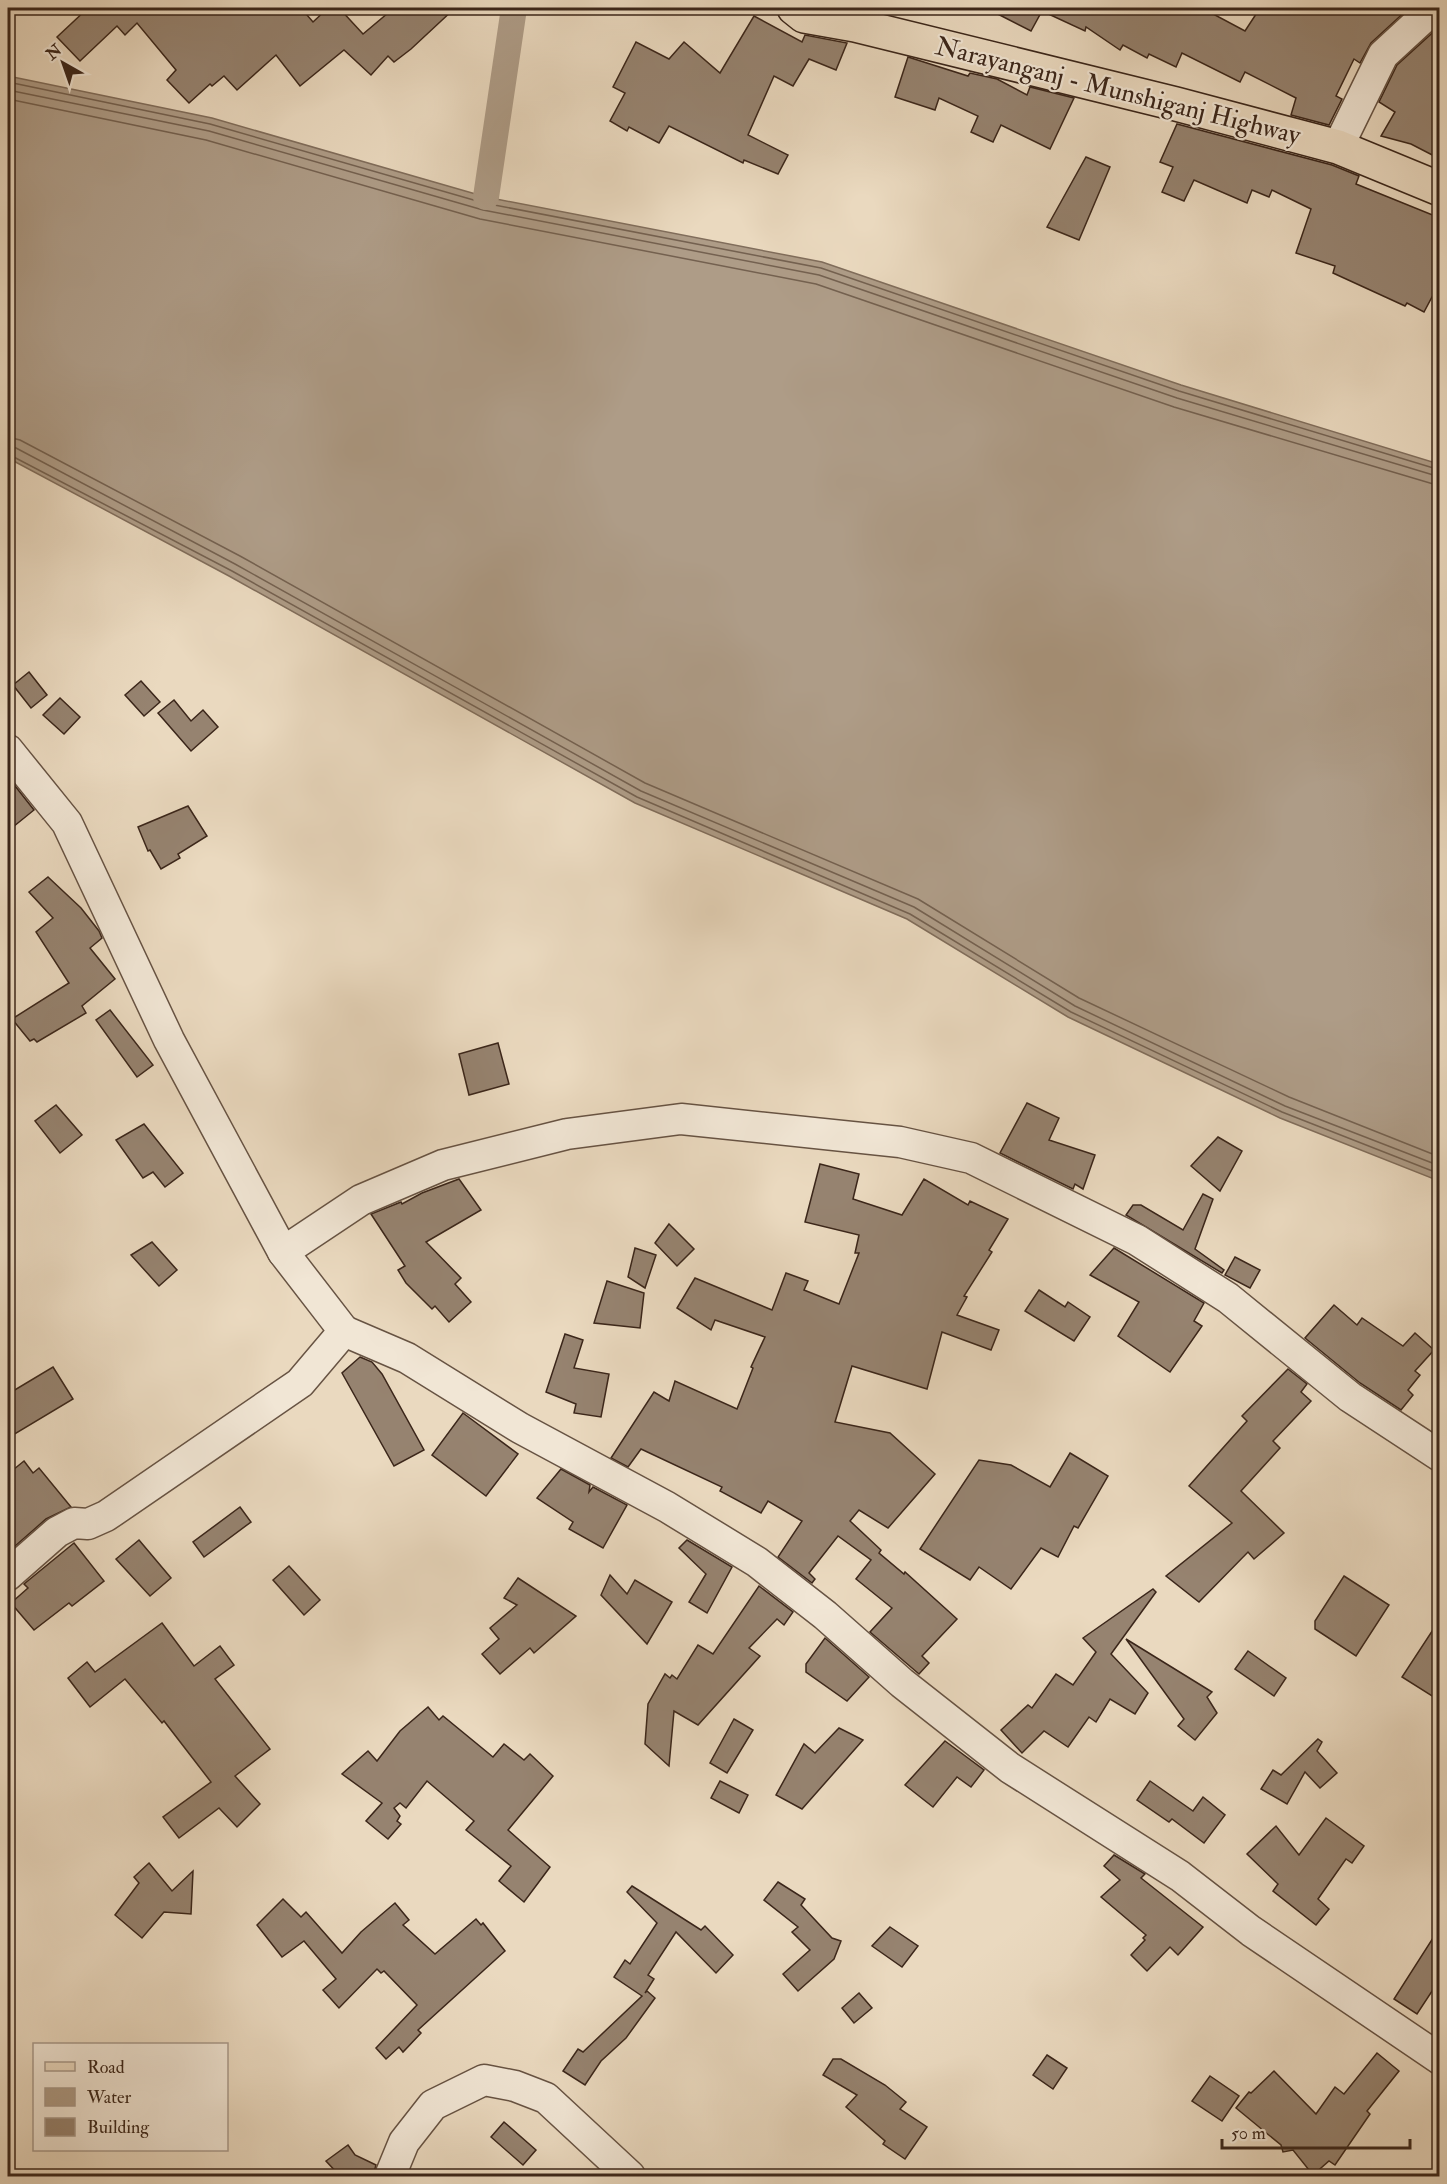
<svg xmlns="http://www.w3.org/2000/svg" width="1447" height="2184" viewBox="0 0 1447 2184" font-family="'IM FELL Double Pica',serif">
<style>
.water{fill:#ae9c87;stroke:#806d5b;stroke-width:1.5}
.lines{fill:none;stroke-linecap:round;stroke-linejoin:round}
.shore{stroke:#746150;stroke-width:1.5}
.canal{stroke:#ae9c87;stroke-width:26}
.building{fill:#968370;stroke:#3b261a;stroke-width:1.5}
.street-casing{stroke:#675343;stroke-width:33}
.primary-casing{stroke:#3b261a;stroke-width:36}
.street{stroke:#f1e6d5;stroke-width:30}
.primary{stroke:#ead9bf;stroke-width:33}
.labels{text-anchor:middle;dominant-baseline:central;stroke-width:4.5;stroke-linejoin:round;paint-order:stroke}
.street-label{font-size:26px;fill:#3b261a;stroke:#f1e6d5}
</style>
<rect width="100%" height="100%" fill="#ead9bf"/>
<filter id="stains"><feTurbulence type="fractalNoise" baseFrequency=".00333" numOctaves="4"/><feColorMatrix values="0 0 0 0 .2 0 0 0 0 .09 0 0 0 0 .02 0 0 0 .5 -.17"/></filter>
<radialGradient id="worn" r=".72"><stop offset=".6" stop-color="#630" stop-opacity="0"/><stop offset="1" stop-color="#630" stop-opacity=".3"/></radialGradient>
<path class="water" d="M 8,76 L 212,118 L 486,197 L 822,262 L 1181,385 L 1439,464 L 1439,1181 L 1280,1118 L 1068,1017 L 907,919 L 635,803 L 229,576 L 8,458 Z"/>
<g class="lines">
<g class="shore">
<path d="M 8,82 L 210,124 L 484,203 L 821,268 L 1179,391 L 1440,470"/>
<path d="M 8,90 L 209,131 L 483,210 L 819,275 L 1177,398 L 1440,477"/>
<path d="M 8,99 L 206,140 L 480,219 L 816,284 L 1174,407 L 1440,486"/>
<path d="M 8,437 L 20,440 L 240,556 L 645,783 L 918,899 L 1079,998 L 1289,1097 L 1440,1157"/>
<path d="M 8,446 L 16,448 L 235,564 L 641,791 L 914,907 L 1075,1006 L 1285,1106 L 1440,1166"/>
<path d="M 8,454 L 232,571 L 637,797 L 910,914 L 1071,1012 L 1282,1112 L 1440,1174"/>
</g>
<path class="canal" d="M 486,197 L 514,8"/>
</g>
<g class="building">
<path d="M 88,8 L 301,8 L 313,22 L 328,8 L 339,8 L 363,34 L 394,8 L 455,8 L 411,49 L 394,62 L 388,56 L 371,75 L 344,50 L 300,86 L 276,55 L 237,90 L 224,76 L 212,86 L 210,84 L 189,103 L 167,80 L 176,70 L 137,23 L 125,35 L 117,26 L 80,61 L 57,37 Z"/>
<path d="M 986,8 L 1202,8 L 1245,31 L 1260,8 L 1409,8 L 1371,43 L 1360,63 L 1354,59 L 1336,96 L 1342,99 L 1329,125 L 1291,115 L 1296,98 L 1245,72 L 1240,82 L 1182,53 L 1176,67 L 1149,54 L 1147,58 L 1123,45 L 1120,50 L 1086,27 L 1085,31 L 1042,11 L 1031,31 Z"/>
<path d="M 754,16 L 802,42 L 805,35 L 847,43 L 836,70 L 809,59 L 793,86 L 774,76 L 748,135 L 788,155 L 778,174 L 744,160 L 743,163 L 669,126 L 659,143 L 629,127 L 627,131 L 610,121 L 625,93 L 613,87 L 636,42 L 669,59 L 684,42 L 720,73 Z"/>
<path d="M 1440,26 L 1440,159 L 1411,144 L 1381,136 L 1395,112 L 1379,102 L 1397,65 Z"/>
<path d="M 908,57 L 968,76 L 970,73 L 997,79 L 1027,95 L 1030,87 L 1074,98 L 1050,149 L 1001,125 L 993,142 L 971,132 L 978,116 L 939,98 L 935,110 L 895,97 Z"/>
<path d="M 1177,124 L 1332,165 L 1359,176 L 1356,184 L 1440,218 L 1440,300 L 1432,297 L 1424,312 L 1407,303 L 1405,306 L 1333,273 L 1335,266 L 1296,253 L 1311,209 L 1272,190 L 1269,197 L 1252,190 L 1247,203 L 1194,180 L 1184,201 L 1162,192 L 1173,167 L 1160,162 Z"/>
<path d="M 1086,157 L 1110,167 L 1079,240 L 1047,227 Z"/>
<path d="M 29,672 L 47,695 L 31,708 L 13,685 Z"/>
<path d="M 141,681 L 160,702 L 144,716 L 125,695 Z"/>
<path d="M 60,698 L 80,717 L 64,734 L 43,715 Z"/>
<path d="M 174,700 L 191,721 L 203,710 L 218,727 L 191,751 L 158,713 Z"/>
<path d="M 8,777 L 34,810 L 8,831 Z"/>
<path d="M 188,806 L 207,836 L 178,854 L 180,858 L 161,869 L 150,850 L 148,851 L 138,827 Z"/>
<path d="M 48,877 L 81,908 L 99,931 L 102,938 L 90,948 L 115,979 L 82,1006 L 86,1013 L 37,1042 L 34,1039 L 30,1041 L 12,1019 L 69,983 L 36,932 L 53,918 L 29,892 Z"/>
<path d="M 110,1010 L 153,1065 L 137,1077 L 96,1020 Z"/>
<path d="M 498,1043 L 509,1084 L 469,1095 L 459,1054 Z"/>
<path d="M 1027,1103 L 1059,1118 L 1049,1140 L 1095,1155 L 1083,1189 L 1075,1184 L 1073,1189 L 1000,1153 Z"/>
<path d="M 56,1105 L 82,1135 L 60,1153 L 35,1121 Z"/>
<path d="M 144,1124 L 183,1173 L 165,1187 L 153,1172 L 143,1178 L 116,1140 Z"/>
<path d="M 1218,1137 L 1242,1151 L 1220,1191 L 1191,1166 Z"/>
<path d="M 820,1164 L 859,1174 L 853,1199 L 902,1215 L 924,1179 L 968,1205 L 970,1201 L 1008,1219 L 989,1250 L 992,1252 L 964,1296 L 967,1297 L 957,1315 L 999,1330 L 991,1350 L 942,1332 L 927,1389 L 852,1366 L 835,1422 L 890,1433 L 935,1474 L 888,1528 L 859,1510 L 850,1521 L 881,1550 L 879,1553 L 904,1574 L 905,1572 L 957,1619 L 922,1656 L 929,1663 L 919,1674 L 870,1632 L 892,1608 L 856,1579 L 871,1560 L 838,1536 L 809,1573 L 815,1579 L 812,1583 L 778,1557 L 802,1521 L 768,1501 L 761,1513 L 720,1491 L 722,1487 L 641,1449 L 628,1467 L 611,1458 L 654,1392 L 669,1401 L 675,1381 L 737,1409 L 753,1368 L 751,1367 L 765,1337 L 715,1320 L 711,1330 L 677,1308 L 695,1278 L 772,1310 L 786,1273 L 808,1281 L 804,1290 L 839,1304 L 859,1253 L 855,1253 L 859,1235 L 805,1222 Z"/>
<path d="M 459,1179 L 481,1210 L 426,1242 L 461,1278 L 455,1284 L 471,1302 L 449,1322 L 435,1306 L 432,1309 L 406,1283 L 398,1270 L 405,1266 L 371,1214 L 401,1202 L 402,1204 L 422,1193 Z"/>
<path d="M 1203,1194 L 1213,1199 L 1195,1249 L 1224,1270 L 1222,1273 L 1126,1215 L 1133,1205 L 1141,1205 L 1183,1230 Z"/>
<path d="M 669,1224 L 694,1249 L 677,1266 L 655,1243 Z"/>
<path d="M 152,1242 L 177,1270 L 159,1286 L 131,1255 Z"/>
<path d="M 635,1248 L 656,1255 L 645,1288 L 628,1277 Z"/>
<path d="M 1114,1248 L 1204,1303 L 1194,1321 L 1202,1326 L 1170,1372 L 1118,1336 L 1139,1302 L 1090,1275 Z"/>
<path d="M 1235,1257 L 1260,1270 L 1250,1288 L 1225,1275 Z"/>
<path d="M 607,1281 L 644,1293 L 640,1328 L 594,1323 Z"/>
<path d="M 1039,1290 L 1065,1307 L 1068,1302 L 1090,1317 L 1074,1341 L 1025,1311 Z"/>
<path d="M 1334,1305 L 1357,1325 L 1362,1318 L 1403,1346 L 1415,1333 L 1434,1350 L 1415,1371 L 1420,1375 L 1408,1390 L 1413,1395 L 1401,1410 L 1360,1383 L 1305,1338 Z"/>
<path d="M 565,1334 L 583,1340 L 574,1368 L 609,1374 L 601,1417 L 574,1413 L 576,1404 L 546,1392 Z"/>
<path d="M 360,1357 L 372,1362 L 382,1374 L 424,1450 L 394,1466 L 342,1373 Z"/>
<path d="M 53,1367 L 73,1399 L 8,1438 L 8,1394 Z"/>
<path d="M 1288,1369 L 1307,1384 L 1301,1392 L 1311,1401 L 1273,1441 L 1280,1448 L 1241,1491 L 1284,1533 L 1254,1559 L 1248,1552 L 1199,1602 L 1166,1576 L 1232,1523 L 1189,1486 L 1247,1421 L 1242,1416 Z"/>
<path d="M 463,1413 L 518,1454 L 486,1496 L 432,1455 Z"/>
<path d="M 1070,1453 L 1108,1476 L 1078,1528 L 1074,1526 L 1058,1557 L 1041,1548 L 1011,1589 L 979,1567 L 970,1580 L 920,1549 L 979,1460 L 1011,1465 L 1050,1487 Z"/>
<path d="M 24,1461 L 33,1473 L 39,1468 L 71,1507 L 46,1519 L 14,1547 L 8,1539 L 8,1474 Z"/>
<path d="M 561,1469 L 590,1485 L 589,1492 L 593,1487 L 627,1505 L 603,1548 L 569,1529 L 573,1522 L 537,1498 Z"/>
<path d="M 240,1507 L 251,1522 L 204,1557 L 193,1542 Z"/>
<path d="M 139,1540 L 171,1578 L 150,1596 L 116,1559 Z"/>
<path d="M 687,1540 L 732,1567 L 707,1613 L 689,1602 L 706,1574 L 679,1548 Z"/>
<path d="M 74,1543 L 104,1581 L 72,1606 L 69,1603 L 34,1630 L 11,1603 L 28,1588 L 24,1584 Z"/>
<path d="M 289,1566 L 320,1600 L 304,1615 L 273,1580 Z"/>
<path d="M 610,1575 L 627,1594 L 635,1580 L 672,1602 L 647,1644 L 601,1595 Z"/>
<path d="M 1344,1576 L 1389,1605 L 1356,1656 L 1315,1629 L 1315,1621 Z"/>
<path d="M 518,1578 L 576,1616 L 534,1653 L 530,1648 L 500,1674 L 482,1654 L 499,1639 L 490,1628 L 517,1605 L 504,1598 Z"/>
<path d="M 759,1586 L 793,1612 L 784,1625 L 777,1619 L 749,1648 L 760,1656 L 698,1725 L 674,1711 L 669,1766 L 645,1744 L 648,1704 L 665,1674 L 670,1678 L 672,1675 L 677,1679 L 698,1645 L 713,1654 Z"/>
<path d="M 1153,1589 L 1156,1592 L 1111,1654 L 1148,1693 L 1135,1714 L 1110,1699 L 1096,1722 L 1089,1717 L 1068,1747 L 1044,1731 L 1022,1753 L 1001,1730 L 1028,1705 L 1032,1708 L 1056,1674 L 1073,1685 L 1096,1652 L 1083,1638 Z"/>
<path d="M 1440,1619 L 1440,1701 L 1402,1677 Z"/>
<path d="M 162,1623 L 194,1666 L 220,1646 L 234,1665 L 215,1679 L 270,1749 L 235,1776 L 260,1804 L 237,1827 L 219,1808 L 179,1838 L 163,1817 L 211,1782 L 164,1721 L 162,1723 L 125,1679 L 90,1707 L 68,1678 L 87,1662 L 95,1672 Z"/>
<path d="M 825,1638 L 869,1677 L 847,1701 L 806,1672 L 806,1664 Z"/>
<path d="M 1126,1639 L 1212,1692 L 1207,1697 L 1217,1713 L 1195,1740 L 1178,1726 L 1184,1719 Z"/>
<path d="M 1248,1651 L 1286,1678 L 1274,1696 L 1235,1669 Z"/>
<path d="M 428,1707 L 439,1720 L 443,1716 L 493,1757 L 504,1744 L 524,1760 L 530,1754 L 553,1776 L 508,1830 L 550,1867 L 524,1902 L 499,1881 L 511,1866 L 466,1830 L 474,1821 L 427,1781 L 406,1808 L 400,1803 L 394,1808 L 400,1816 L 397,1821 L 401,1824 L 388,1839 L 366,1821 L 382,1803 L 342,1774 L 368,1751 L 377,1761 L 400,1731 Z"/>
<path d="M 734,1719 L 753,1730 L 727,1773 L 710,1763 Z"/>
<path d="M 839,1728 L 863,1740 L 802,1809 L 776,1795 L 804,1744 L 815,1753 Z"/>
<path d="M 1318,1739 L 1322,1742 L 1317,1751 L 1337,1773 L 1320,1788 L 1305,1772 L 1287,1804 L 1261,1789 L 1273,1770 L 1281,1775 Z"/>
<path d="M 945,1741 L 984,1770 L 971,1787 L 957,1777 L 933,1807 L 905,1785 Z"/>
<path d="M 720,1781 L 748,1795 L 739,1813 L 711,1798 Z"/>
<path d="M 1150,1781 L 1193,1811 L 1203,1797 L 1225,1815 L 1204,1843 L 1172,1819 L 1169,1822 L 1137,1800 Z"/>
<path d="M 1326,1818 L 1364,1846 L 1352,1863 L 1346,1859 L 1318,1899 L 1329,1909 L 1316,1925 L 1273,1891 L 1278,1884 L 1247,1854 L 1276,1826 L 1299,1855 Z"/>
<path d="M 1114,1855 L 1145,1874 L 1141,1878 L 1203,1927 L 1178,1955 L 1170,1947 L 1147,1971 L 1131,1955 L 1145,1940 L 1143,1938 L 1146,1935 L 1101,1897 L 1120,1880 L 1104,1866 Z"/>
<path d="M 149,1863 L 172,1891 L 193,1871 L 191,1914 L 164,1912 L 142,1938 L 115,1915 L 139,1883 L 134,1877 Z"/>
<path d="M 778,1882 L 805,1899 L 801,1905 L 832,1938 L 841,1941 L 834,1959 L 798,1991 L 783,1974 L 810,1950 L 792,1932 L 798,1927 L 764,1900 Z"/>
<path d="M 632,1886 L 701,1930 L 705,1926 L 733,1955 L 716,1973 L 676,1932 L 648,1975 L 654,1979 L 645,1993 L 647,1991 L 655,1998 L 626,2038 L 601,2061 L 585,2085 L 563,2071 L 578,2049 L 583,2052 L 642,1996 L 614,1977 L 625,1960 L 630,1964 L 657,1923 L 627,1892 Z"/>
<path d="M 283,1899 L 301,1917 L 306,1912 L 342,1953 L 361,1932 L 395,1903 L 409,1920 L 403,1925 L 435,1954 L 476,1919 L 481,1925 L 483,1923 L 505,1951 L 418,2030 L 421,2033 L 403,2052 L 399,2047 L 386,2059 L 376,2048 L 417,2005 L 384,1971 L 381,1973 L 377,1969 L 339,2008 L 323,1990 L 336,1979 L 304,1941 L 282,1957 L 257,1925 Z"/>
<path d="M 890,1927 L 918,1946 L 902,1967 L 872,1946 Z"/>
<path d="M 1440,1927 L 1440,1979 L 1417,2014 L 1394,1999 Z"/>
<path d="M 859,1993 L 872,2008 L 854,2023 L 842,2008 Z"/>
<path d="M 1377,2053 L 1399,2071 L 1367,2111 L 1370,2114 L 1335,2165 L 1329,2161 L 1313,2175 L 1293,2150 L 1283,2152 L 1281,2145 L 1236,2108 L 1249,2092 L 1251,2093 L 1274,2071 L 1316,2114 L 1335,2087 L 1344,2094 Z"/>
<path d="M 1047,2055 L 1067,2068 L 1053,2089 L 1033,2075 Z"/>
<path d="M 833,2059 L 841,2059 L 885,2085 L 906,2102 L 900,2109 L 927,2127 L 905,2159 L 883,2144 L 885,2141 L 846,2107 L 857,2095 L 823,2075 Z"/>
<path d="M 1210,2076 L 1239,2096 L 1222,2121 L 1192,2101 Z"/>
<path d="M 504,2122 L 536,2150 L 523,2165 L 491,2137 Z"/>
<path d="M 348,2145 L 355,2155 L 376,2165 L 373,2176 L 340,2176 L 326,2161 Z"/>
</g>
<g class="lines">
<defs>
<g id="street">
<path d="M 1338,147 L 1383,55 L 1434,8"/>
<path d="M 8,750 L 67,823 L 169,1040 L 283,1252"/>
<path d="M 344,1331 L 407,1358 L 520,1428 L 667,1507 L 757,1562 L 825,1615 L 902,1683 L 1010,1768 L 1180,1876 L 1251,1931 L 1440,2059"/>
<path d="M 8,1575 L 57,1532 L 74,1523 L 88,1524 L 106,1516 L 300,1383 L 344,1331 L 283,1252 L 361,1200 L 443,1165 L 567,1134 L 681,1119 L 900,1142 L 971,1158 L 1137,1240 L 1228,1298 L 1350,1397 L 1440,1456"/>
<path d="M 390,2176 L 404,2142 L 433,2105 L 484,2080 L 515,2086 L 546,2098 L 630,2176"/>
</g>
<path id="primary" d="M 794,8 L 804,16 L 855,25 L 1176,104 L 1338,147 L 1440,189"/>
</defs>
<use href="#street" class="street-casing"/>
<use href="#primary" class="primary-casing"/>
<use href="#street" class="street"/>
<use href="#primary" class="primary"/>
</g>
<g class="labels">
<g class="street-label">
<text transform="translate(1118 91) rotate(14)">Narayanganj - Munshiganj Highway</text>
</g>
</g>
<rect width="1447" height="2184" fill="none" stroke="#ead9bf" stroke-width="30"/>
<rect x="9" y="9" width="1429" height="2166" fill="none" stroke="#3b261a" stroke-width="3"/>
<rect x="15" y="15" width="1417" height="2154" fill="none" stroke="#3b261a" stroke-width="1.5"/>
<rect x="33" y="2043" width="195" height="108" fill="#f1e6d5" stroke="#a8998a" stroke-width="1.5"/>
<rect x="45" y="2062" width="30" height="9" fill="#ead9bf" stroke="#a8998a" stroke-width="1.5"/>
<text x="87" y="2073" font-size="18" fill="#3b261a">Road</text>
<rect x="45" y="2088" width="30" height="18" fill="#ae9c87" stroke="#a8998a" stroke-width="1.5"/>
<text x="87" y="2103" font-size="18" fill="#3b261a">Water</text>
<rect x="45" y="2118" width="30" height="18" fill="#968370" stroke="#a8998a" stroke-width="1.5"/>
<text x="87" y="2133" font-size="18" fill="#3b261a">Building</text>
<g transform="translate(63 63) rotate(320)" stroke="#f1e6d5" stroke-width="4.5" paint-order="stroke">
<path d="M0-4.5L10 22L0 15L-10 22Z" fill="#3b261a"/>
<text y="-9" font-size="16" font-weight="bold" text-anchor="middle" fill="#3b261a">N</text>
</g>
<path d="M1222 2139v9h188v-9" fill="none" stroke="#3b261a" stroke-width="3"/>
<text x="1231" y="2139" font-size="18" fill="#3b261a" stroke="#f1e6d5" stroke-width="4.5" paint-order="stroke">50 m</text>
<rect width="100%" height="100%" filter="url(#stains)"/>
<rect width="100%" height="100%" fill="url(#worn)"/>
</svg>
